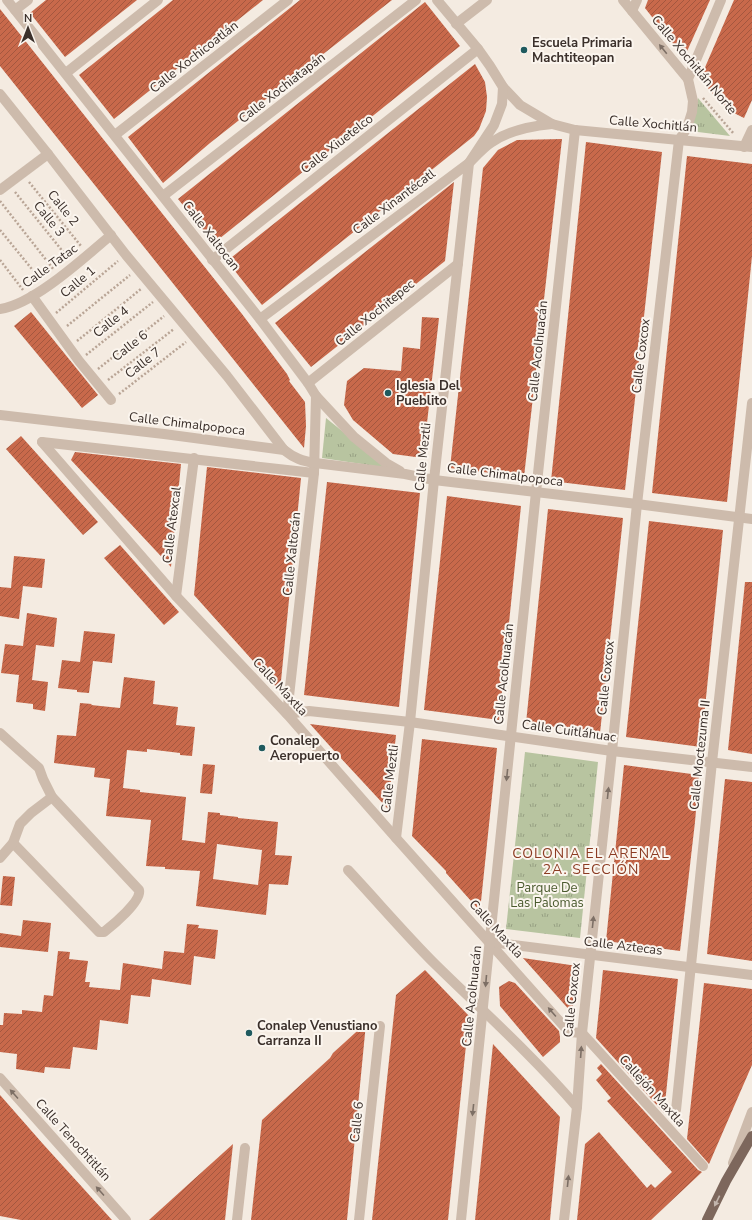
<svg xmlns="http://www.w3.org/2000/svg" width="752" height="1220" viewBox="0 0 752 1220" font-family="'Nunito Sans',sans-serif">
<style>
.park{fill:url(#park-tufts)}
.building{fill:url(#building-hatch);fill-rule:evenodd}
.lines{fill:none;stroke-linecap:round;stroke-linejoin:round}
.path{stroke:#b9a596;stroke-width:2.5;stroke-dasharray:2 2;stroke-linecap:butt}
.minor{stroke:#cdbbac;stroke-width:10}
.major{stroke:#7d675c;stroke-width:10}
.oneway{fill:#7d6f65}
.oneway2{fill:#c2b5ac}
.poi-dot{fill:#1f5a5e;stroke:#fbf5ee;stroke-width:1.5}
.labels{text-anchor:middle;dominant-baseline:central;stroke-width:4;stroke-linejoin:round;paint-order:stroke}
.poi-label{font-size:13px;font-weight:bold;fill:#3b302b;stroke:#fbf5ee;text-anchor:start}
.street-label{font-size:13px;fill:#3b302b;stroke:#fbf5ee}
.park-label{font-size:13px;fill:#4a5a2e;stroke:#fbf5ee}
.neighbourhood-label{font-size:14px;letter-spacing:1px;fill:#8c3b22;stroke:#fbf5ee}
</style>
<defs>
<pattern id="park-tufts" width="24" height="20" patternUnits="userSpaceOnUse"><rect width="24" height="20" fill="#b8c4a0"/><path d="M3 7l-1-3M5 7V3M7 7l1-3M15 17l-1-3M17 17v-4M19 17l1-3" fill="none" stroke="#97a083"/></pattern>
<pattern id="building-hatch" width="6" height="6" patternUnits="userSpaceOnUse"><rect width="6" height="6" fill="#c8694b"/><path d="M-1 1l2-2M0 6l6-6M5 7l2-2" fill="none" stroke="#a4573f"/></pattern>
</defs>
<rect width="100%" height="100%" fill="#f4ebe1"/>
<g class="park">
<path d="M 698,98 L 730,136 L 690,131 Z"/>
<path d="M 326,418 L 388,468 L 322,458 Z"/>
<path d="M 525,752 L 598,762 L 580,938 L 506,929 Z"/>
</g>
<g class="building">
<path d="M 46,0 L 137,0 L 65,57 L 30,13 Z"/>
<path d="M 173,0 L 263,0 L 114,119 L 79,75 Z"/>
<path d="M 300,0 L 392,0 L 210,143 L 163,183 L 128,137 Z"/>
<path d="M 648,0 L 710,0 L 684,58 L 645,8 Z"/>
<path d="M 734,0 L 752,0 L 752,100 L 744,118 L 734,113 L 721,103 L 700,79 Z"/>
<path d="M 425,2 L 460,46 L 214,243 L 178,199 Z"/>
<path d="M 0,9 L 242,314 L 287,374 L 290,380 L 289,381 L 305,402 L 306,426 L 304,448 L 0,66 Z"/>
<path d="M 475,64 L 485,82 L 487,97 L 486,111 L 479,129 L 474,136 L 419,180 L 262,305 L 227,261 Z"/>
<path d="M 562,139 L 524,477 L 450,468 L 483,168 L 498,150 L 517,140 Z"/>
<path d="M 586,142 L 662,152 L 625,490 L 551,481 Z"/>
<path d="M 687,156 L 752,164 L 752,256 L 727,502 L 652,493 Z"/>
<path d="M 454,182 L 445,261 L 311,367 L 275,323 Z"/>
<path d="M 31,312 L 98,395 L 82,408 L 14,326 Z"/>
<path d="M 422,317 L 439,318 L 423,458 L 393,454 L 353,420 L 344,405 L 347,381 L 364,368 L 401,371 L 403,347 L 420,349 Z"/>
<path d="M 21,436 L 98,522 L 83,535 L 6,449 Z"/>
<path d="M 75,452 L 181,464 L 171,567 L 71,460 Z"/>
<path d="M 207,467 L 301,478 L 280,691 L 194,595 Z"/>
<path d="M 327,482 L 420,493 L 399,707 L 304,695 Z"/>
<path d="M 447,496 L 521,506 L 499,720 L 424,710 Z"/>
<path d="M 548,509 L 623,518 L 600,733 L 526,723 Z"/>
<path d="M 649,521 L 723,530 L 701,747 L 626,737 Z"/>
<path d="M 120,545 L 179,612 L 164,625 L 104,558 Z"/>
<path d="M 14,556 L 45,559 L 42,588 L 23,586 L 19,619 L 0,616 L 0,587 L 11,588 Z"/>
<path d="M 745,582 L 752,582 L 752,754 L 728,750 Z"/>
<path d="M 27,613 L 57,618 L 54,647 L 36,645 L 32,680 L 48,682 L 45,711 L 33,709 L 33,704 L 16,702 L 19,675 L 1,673 L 5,644 L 23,646 Z"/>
<path d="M 84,631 L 115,634 L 112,663 L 93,661 L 89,693 L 77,692 L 77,690 L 58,688 L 62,660 L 80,662 Z"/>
<path d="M 124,677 L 155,681 L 153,704 L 178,707 L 176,725 L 195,727 L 192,756 L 180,755 L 180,753 L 147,749 L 147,752 L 127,750 L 123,788 L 140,790 L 140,792 L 186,797 L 182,840 L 205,843 L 208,812 L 220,813 L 220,815 L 238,817 L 238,818 L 278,822 L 275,855 L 292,856 L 288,885 L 269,884 L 266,915 L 196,906 L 200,871 L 165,869 L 165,867 L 146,866 L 151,820 L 106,816 L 110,779 L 94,777 L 95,768 L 54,763 L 57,735 L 76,736 L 80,703 L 92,704 L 91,705 L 120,708 ZM 217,844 L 262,850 L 258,885 L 213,879 Z"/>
<path d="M 310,724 L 396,735 L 388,809 L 337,754 Z"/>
<path d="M 422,739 L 497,748 L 480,911 L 446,873 L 446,871 L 412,836 Z"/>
<path d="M 203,764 L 215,765 L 212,794 L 200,793 Z"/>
<path d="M 624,765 L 699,775 L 695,822 L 680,951 L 606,941 Z"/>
<path d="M 725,779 L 752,782 L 752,961 L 707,954 Z"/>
<path d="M 3,876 L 15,877 L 12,906 L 0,905 Z"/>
<path d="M 23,920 L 51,923 L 48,952 L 0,947 L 0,933 L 21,936 Z"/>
<path d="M 187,924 L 199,925 L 198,928 L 218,930 L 215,959 L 194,956 L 191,985 L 152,979 L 150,997 L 131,995 L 128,1024 L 100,1020 L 97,1050 L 73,1047 L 70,1069 L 45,1067 L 44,1073 L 16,1069 L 17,1054 L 0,1052 L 0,1025 L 3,1025 L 4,1013 L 22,1014 L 22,1010 L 42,1012 L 44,995 L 53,996 L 58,951 L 70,952 L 69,959 L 88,961 L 85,982 L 90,982 L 89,987 L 120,990 L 123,963 L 162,969 L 164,951 L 184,953 Z"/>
<path d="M 523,958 L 577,966 L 572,1013 L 556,995 Z"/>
<path d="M 425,970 L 469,1016 L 448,1220 L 372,1220 L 396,995 Z"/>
<path d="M 603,970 L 678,979 L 664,1113 L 596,1038 Z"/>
<path d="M 509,981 L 515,983 L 559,1031 L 560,1037 L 560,1042 L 543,1057 L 500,1006 L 499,987 Z"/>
<path d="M 704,983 L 752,989 L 752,1065 L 709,1164 L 687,1139 Z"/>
<path d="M 366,1023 L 347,1220 L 251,1220 L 262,1120 L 330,1058 L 333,1053 Z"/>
<path d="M 493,1044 L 560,1117 L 550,1220 L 475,1220 Z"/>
<path d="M 601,1064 L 698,1170 L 702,1172 L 651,1220 L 577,1220 L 585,1144 L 599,1132 L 647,1188 L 651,1184 L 655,1188 L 672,1172 L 607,1101 L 611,1098 L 596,1080 L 602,1074 L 597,1068 Z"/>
<path d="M 0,1095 L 43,1144 L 112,1220 L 21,1220 L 0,1216 Z"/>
<path d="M 233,1144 L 225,1220 L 149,1220 L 192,1181 Z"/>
</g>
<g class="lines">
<g class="path">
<path d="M 703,98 L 734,134"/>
<path d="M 29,182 L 81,246"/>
<path d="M 15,192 L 68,258"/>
<path d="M 0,201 L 54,270"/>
<path d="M 0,230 L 40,279"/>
<path d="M 0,260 L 23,290"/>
<path d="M 56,313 L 118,261"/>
<path d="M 67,326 L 130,275"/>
<path d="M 77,341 L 141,289"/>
<path d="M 86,355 L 153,302"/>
<path d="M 98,369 L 164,316"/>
<path d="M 108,380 L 174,329"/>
<path d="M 119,394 L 186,342"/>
</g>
<g class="minor">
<path d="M 7,0 L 260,319 L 308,383 L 316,396 L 354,437 L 386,463 L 400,471"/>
<path d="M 437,0 L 478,49 L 490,66 L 503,87 L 520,105 L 552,124 L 575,130 L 752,147"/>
<path d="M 623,0 L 688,79"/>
<path d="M 15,10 L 28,0"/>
<path d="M 632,11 L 637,0"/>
<path d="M 456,24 L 487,0"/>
<path d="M 66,73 L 158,0"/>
<path d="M 0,94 L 48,154 L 126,255 L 227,376 L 284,450"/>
<path d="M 115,135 L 288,0"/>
<path d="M 744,147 L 752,130"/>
<path d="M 0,190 L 48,154"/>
<path d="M 163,196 L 416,0"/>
<path d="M 212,260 L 478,49"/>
<path d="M 32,296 L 79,361 L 111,400"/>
<path d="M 0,309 C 33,305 85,257 111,235"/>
<path d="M 260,319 L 469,163 C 476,156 484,147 492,142 C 510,130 531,126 552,124"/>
<path d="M 308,383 L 458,264"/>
<path d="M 316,396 L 314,473 L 287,714 L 309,711 L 410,722 L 612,751 L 752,767"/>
<path d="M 0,415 L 164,434 L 284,450 C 294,458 302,461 315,463 L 405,474 L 434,480 L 637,504 L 752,519"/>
<path d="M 42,442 L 176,596 L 287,714 L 396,838 L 569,1032 L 582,1033 L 703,1166"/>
<path d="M 42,442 L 314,473"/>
<path d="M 176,596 L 194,458"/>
<path d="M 0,733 L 39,768 L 43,779 L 52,797 L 139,890 C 142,901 113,925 104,932 L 99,932 L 13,843"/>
<path d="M 396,838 L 410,722 L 434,480 L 469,163 L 494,125 L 502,104 L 503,87"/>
<path d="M 0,858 L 13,843 L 20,824 L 31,813 L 52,797"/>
<path d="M 348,870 C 377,901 405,934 435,964 C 483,1011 533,1056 577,1107"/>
<path d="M 490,942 L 752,975"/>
<path d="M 0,1078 L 126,1220"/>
<path d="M 676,1110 L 712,762 L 752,403"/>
<path d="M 733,1163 L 752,1112"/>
<path d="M 237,1220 L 245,1148"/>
<path d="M 359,1220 L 380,1026"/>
<path d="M 461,1220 L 536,492 L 575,130"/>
<path d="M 564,1220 L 577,1107 L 582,1033 L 612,751 L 637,504 L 679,140 L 687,128 L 692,112 L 693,101 L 688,79 L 721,0"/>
</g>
<path class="major" d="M 707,1220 L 726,1181 L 752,1136"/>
</g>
<defs><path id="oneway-solid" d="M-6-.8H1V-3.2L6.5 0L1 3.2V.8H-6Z"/></defs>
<g class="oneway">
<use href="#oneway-solid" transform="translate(663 49) rotate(-129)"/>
<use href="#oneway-solid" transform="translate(507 775) rotate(96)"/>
<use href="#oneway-solid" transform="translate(608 793) rotate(-84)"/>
<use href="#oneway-solid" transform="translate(593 922) rotate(-84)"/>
<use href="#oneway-solid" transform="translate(486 981) rotate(95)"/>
<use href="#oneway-solid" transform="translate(552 1012) rotate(-131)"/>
<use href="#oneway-solid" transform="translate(581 1052) rotate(-86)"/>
<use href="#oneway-solid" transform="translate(14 1094) rotate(-132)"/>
<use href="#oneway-solid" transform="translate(473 1110) rotate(96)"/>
<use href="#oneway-solid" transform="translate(568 1181) rotate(-84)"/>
<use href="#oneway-solid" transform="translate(100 1191) rotate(-132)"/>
</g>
<use class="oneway2" href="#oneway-solid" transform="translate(717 1201) rotate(116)"/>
<g class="poi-dot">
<circle cx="524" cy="50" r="4"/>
<circle cx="388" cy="393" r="4"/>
<circle cx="262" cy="748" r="4"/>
<circle cx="249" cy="1033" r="4"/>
</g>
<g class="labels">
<g class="poi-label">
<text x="532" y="43">Escuela Primaria<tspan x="532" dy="15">Machtiteopan</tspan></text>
<text x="396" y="386">Iglesia Del<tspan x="396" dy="15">Pueblito</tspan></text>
<text x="270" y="741">Conalep<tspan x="270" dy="15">Aeropuerto</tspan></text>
<text x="257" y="1026">Conalep Venustiano<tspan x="257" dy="15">Carranza II</tspan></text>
</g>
<g class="street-label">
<text transform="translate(194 57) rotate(-38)">Calle Xochicoatlán</text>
<text transform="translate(694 65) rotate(50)">Calle Xochitlán Norte</text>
<text transform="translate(282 88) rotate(-38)">Calle Xochiatapán</text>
<text transform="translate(653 124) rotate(5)">Calle Xochitlán</text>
<text transform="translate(337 144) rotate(-38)">Calle Xiuetelco</text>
<text transform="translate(394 202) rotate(-37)">Calle Xinantécatl</text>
<text transform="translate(63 208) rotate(51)">Calle 2</text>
<text transform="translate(49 219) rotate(51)">Calle 3</text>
<text transform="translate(211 236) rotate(52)">Calle Xaltocan</text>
<text transform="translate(50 266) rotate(-36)">Calle Tatac</text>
<text transform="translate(78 282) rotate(-40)">Calle 1</text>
<text transform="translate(375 313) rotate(-39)">Calle Xochitepec</text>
<text transform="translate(111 322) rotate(-39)">Calle 4</text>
<text transform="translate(130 346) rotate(-38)">Calle 6</text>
<text transform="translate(538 351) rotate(-84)">Calle Acolhuacán</text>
<text transform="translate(641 356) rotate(-83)">Calle Coxcox</text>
<text transform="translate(143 363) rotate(-38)">Calle 7</text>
<text transform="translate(187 424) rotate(7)">Calle Chimalpopoca</text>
<text transform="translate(423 457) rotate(-84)">Calle Meztli</text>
<text transform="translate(505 475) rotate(7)">Calle Chimalpopoca</text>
<text transform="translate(172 525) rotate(-83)">Calle Atexcal</text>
<text transform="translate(292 554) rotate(-84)">Calle Xaltocán</text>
<text transform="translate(504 674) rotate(-84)">Calle Acolhuacán</text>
<text transform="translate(606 678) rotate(-84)">Calle Coxcox</text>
<text transform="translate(280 687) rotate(47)">Calle Maxtla</text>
<text transform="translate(569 731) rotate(8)">Calle Cuitláhuac</text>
<text transform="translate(700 755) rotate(-84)">Calle Moctezuma II</text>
<text transform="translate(390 779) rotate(-83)">Calle Meztli</text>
<text transform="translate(496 929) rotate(48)">Calle Maxtla</text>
<text transform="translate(623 946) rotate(7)">Calle Aztecas</text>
<text transform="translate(472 996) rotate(-84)">Calle Acolhuacán</text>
<text transform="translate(572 1000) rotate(-84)">Calle Coxcox</text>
<text transform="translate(652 1091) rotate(48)">Callejón Maxtla</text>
<text transform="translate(357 1122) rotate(-84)">Calle 6</text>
<text transform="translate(73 1140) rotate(48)">Calle Tenochtitlán</text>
</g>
<g class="park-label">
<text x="547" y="888">Parque De<tspan x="547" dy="15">Las Palomas</tspan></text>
</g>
<g class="neighbourhood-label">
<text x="591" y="853">COLONIA EL ARENAL<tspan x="591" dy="16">2A. SECCIÓN</tspan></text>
</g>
</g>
<g transform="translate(28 28)" stroke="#fbf5ee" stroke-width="3" paint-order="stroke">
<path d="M0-3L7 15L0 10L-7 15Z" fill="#3b302b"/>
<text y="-6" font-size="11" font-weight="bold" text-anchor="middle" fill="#3b302b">N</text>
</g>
</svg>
